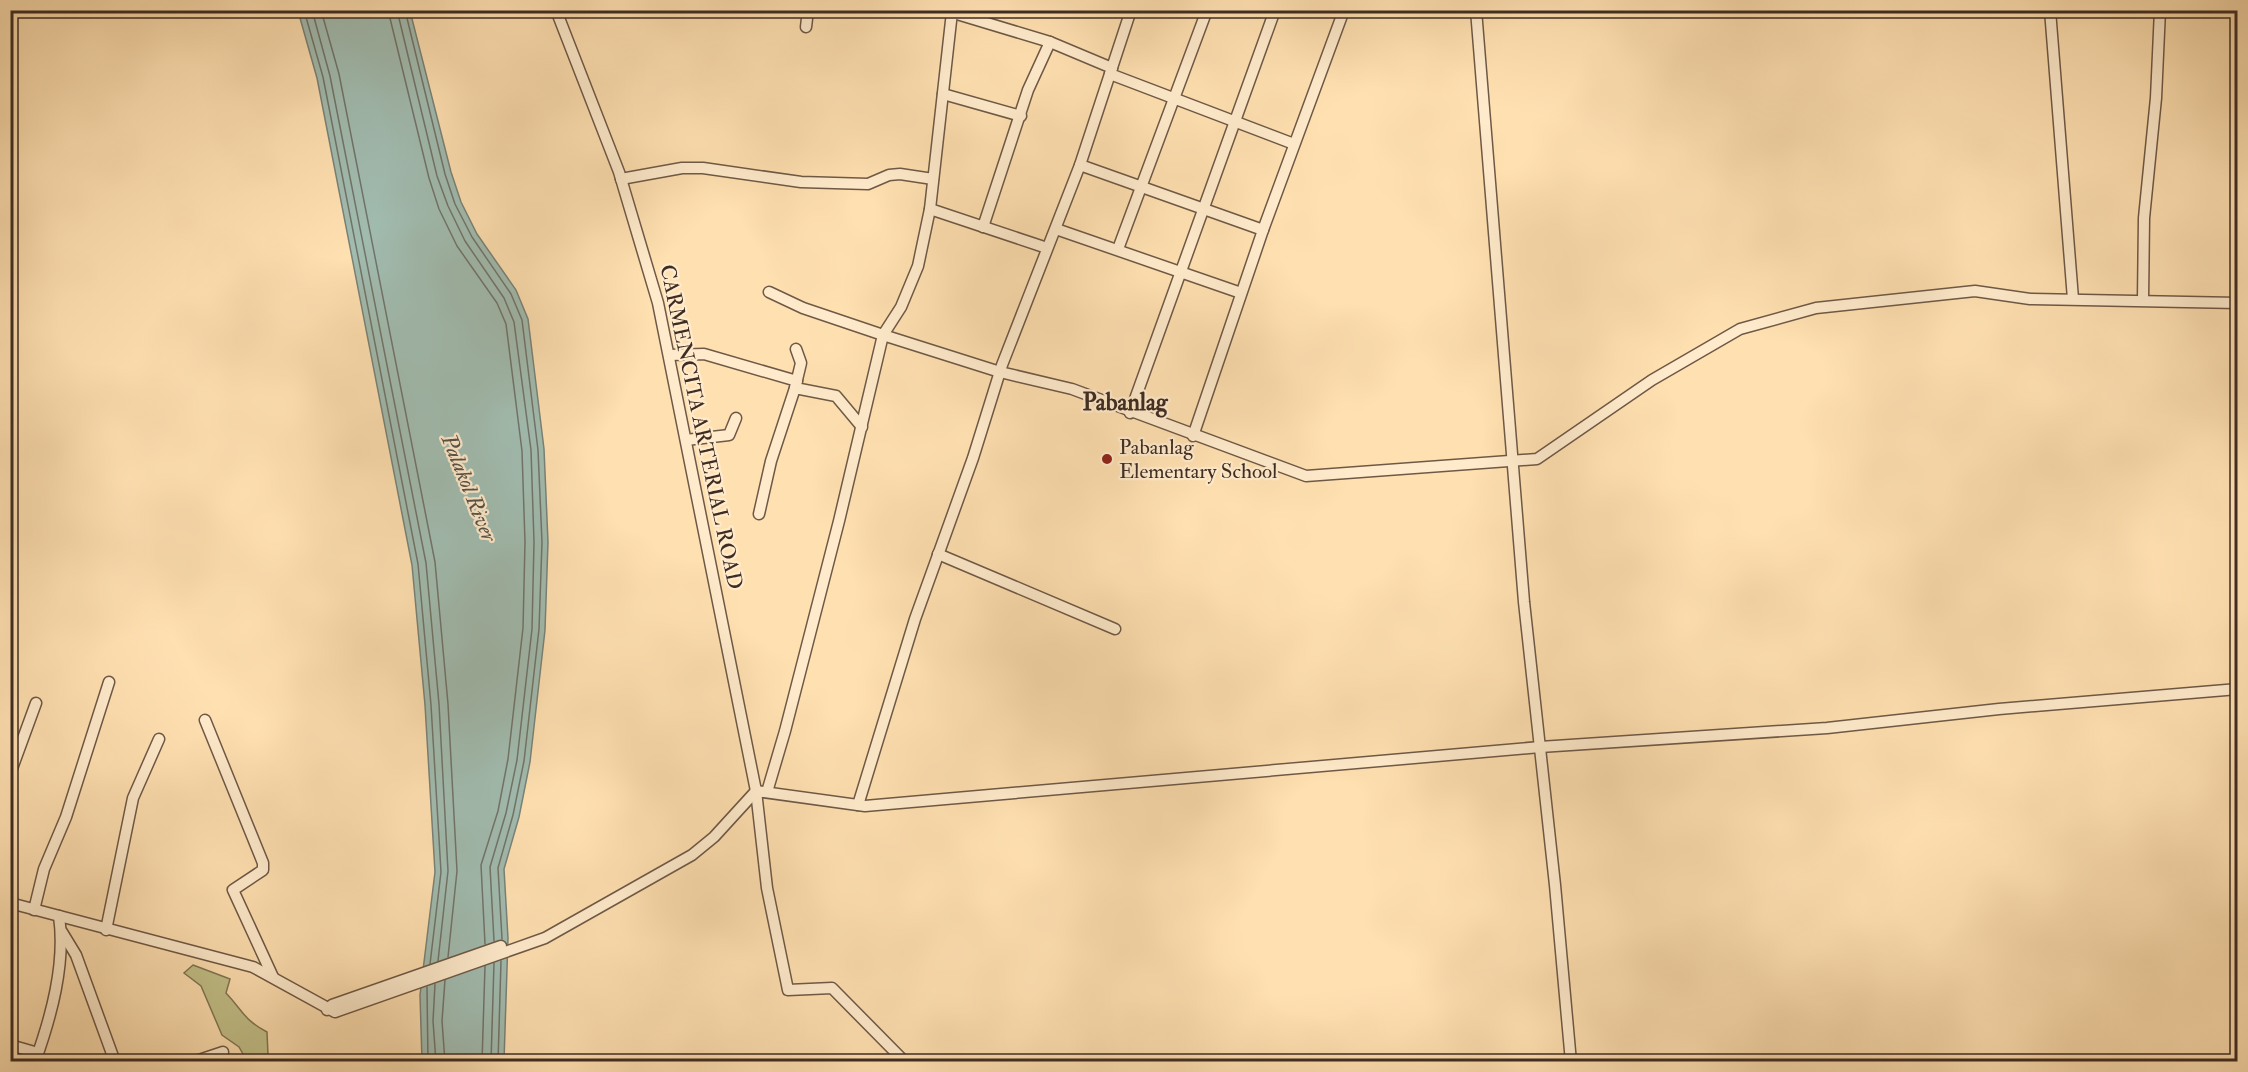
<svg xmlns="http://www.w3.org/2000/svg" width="2248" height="1072" viewBox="0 0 2248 1072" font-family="'IM FELL Double Pica',serif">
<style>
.green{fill:#c3c189;stroke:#807656;stroke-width:1.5}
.water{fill:#a1bcb0;stroke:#798278;stroke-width:1.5}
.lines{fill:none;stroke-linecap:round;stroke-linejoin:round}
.shore{stroke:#70746a;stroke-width:1.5}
.minor-casing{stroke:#6e5946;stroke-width:13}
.minor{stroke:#ffebcc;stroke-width:10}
.poi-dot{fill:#8f2418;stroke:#ffebcc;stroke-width:2}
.labels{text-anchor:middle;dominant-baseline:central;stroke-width:4.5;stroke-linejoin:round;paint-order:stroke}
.street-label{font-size:21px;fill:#3e2c23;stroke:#ffebcc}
.poi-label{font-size:21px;fill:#3e2c23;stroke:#ffebcc;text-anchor:start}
.water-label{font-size:22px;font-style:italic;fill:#575046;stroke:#ffebcc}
.quarter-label{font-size:24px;font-weight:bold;fill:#3e2c23;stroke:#ffebcc}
</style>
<rect width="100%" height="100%" fill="#ffe0b1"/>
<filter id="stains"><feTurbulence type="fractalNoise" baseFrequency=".00333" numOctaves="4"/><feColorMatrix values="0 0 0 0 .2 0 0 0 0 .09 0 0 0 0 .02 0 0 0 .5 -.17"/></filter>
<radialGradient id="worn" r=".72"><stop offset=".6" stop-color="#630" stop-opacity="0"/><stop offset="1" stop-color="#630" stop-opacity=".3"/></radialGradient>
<path class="green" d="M 193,965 L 230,979 L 226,993 C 244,1012 243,1019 267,1032 L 268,1055 L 276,1061 L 247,1061 L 239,1047 L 222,1035 L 201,986 L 184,973 Z"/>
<path class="water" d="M 298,11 L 410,11 L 451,172 L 461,202 L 477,234 L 516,290 L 528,319 L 544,449 L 548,542 L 545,630 L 530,762 L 519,817 L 504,869 L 508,938 L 504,1061 L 422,1061 L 420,995 L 435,872 L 425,705 L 412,565 L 317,78 Z"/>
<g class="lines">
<g class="shore">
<path d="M 304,10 L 323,77 L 418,564 L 431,705 L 441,872 L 430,964"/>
<path d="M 312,10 L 330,76 L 426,563 L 439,704 L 448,871 L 438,961"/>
<path d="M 321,10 L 339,74 L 435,562 L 448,704 L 457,871 L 448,957"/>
<path d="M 388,10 L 429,178 L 439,209 L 457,246 L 497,303 L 506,324 L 522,451 L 525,542 L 523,628 L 508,759 L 498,811 L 481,865 L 485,944"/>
<path d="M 397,10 L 437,176 L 448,206 L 465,241 L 504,298 L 514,322 L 531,450 L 534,542 L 532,629 L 517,760 L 506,813 L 490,867 L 494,941"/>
<path d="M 405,10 L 445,174 L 455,204 L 472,237 L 511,294 L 522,320 L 538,450 L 542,542 L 539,629 L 524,761 L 513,815 L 498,868 L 502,939"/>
<path d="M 445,980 L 442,1021 L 445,1062"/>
<path d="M 435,984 L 433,1021 L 436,1062"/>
<path d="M 427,987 L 428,1062"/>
<path d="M 482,1062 L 485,966"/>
<path d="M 491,1062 L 494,963"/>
<path d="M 498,1062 L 501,961"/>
</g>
<defs>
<g id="minor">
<path d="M 556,10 L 619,172 L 658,303 L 756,791 L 767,888 L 788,990 L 832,988 L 905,1062"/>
<path d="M 1476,10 L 1524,602 L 1555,885 L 1571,1062"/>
<path d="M 2050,10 L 2073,299"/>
<path d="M 947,11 L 1050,42 L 1112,68"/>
<path d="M 806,27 L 808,10"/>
<path d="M 1110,74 L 1294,144"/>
<path d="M 943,94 L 1021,116"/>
<path d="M 1080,165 L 1263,230"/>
<path d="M 621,179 L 682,168 L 703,168 L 801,182 L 868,184 L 889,175 L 900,174 L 933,179"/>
<path d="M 930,209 L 1047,248"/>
<path d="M 983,227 L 1028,90 L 1050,42"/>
<path d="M 1056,229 L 1241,293"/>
<path d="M 1118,249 L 1207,10"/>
<path d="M 769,292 L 803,308 L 883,335 L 1000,372 L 1072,389 L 1306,476 L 1537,459 L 1652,380 L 1740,329 L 1816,308 L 1975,291 L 2030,299 L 2238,303"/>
<path d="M 2143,300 L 2144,218 L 2156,98 L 2160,10"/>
<path d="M 669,355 L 704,354 L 797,381"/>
<path d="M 795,388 L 801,363 L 796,349"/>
<path d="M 1130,413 L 1275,10"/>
<path d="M 1193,436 L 1263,230 L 1344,10"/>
<path d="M 686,440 L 729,435 L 736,418"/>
<path d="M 759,514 L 771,461 L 795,388 L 836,396 L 862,427"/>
<path d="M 938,554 L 1115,629"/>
<path d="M 205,720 L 263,863 L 263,870 L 233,890 L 273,977"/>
<path d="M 10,774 L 36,703"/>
<path d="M 756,791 L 865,806 L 1540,747 L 1827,728 L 1999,709 L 2238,689"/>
<path d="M 767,792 L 785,731 L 839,521 L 883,335 L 901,307 L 918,266 L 930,209 L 952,12"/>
<path d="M 858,805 L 915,619 L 973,458 L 1002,365 L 1080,165 L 1131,10"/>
<path d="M 10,903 L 253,967 L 335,1012 L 545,938 L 692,855 L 714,837 L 756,791"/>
<path d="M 34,910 L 44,869 L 66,817 L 109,682"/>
<path d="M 106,930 L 133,798 L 159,739"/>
<path d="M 62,932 L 76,955 L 115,1062"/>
<path d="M 327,1010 L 332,1005 L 501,946"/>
<path d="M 10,1045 L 38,1053"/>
<path d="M 35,1062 C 51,1017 66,964 59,916"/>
<path d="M 193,1062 L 223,1052"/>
</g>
</defs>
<use href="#minor" class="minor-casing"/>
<use href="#minor" class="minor"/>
</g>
<circle class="poi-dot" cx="1107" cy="459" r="6"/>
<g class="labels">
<g class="street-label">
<text transform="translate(701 427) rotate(78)">CARMENCITA ARTERIAL ROAD</text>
</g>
<g class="poi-label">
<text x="1119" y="447">Pabanlag<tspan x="1119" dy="24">Elementary School</tspan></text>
</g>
<g class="water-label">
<text transform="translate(469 488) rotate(68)">Palakol River</text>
</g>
<g class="quarter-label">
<text x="1125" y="402">Pabanlag</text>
</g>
</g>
<rect width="2248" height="1072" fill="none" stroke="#ffe0b1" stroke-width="36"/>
<rect x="12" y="12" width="2224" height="1048" fill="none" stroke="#3e2c23" stroke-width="3"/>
<rect x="18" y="18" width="2212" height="1036" fill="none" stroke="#3e2c23" stroke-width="1.5"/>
<rect width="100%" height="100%" filter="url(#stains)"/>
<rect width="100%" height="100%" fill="url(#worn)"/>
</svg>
